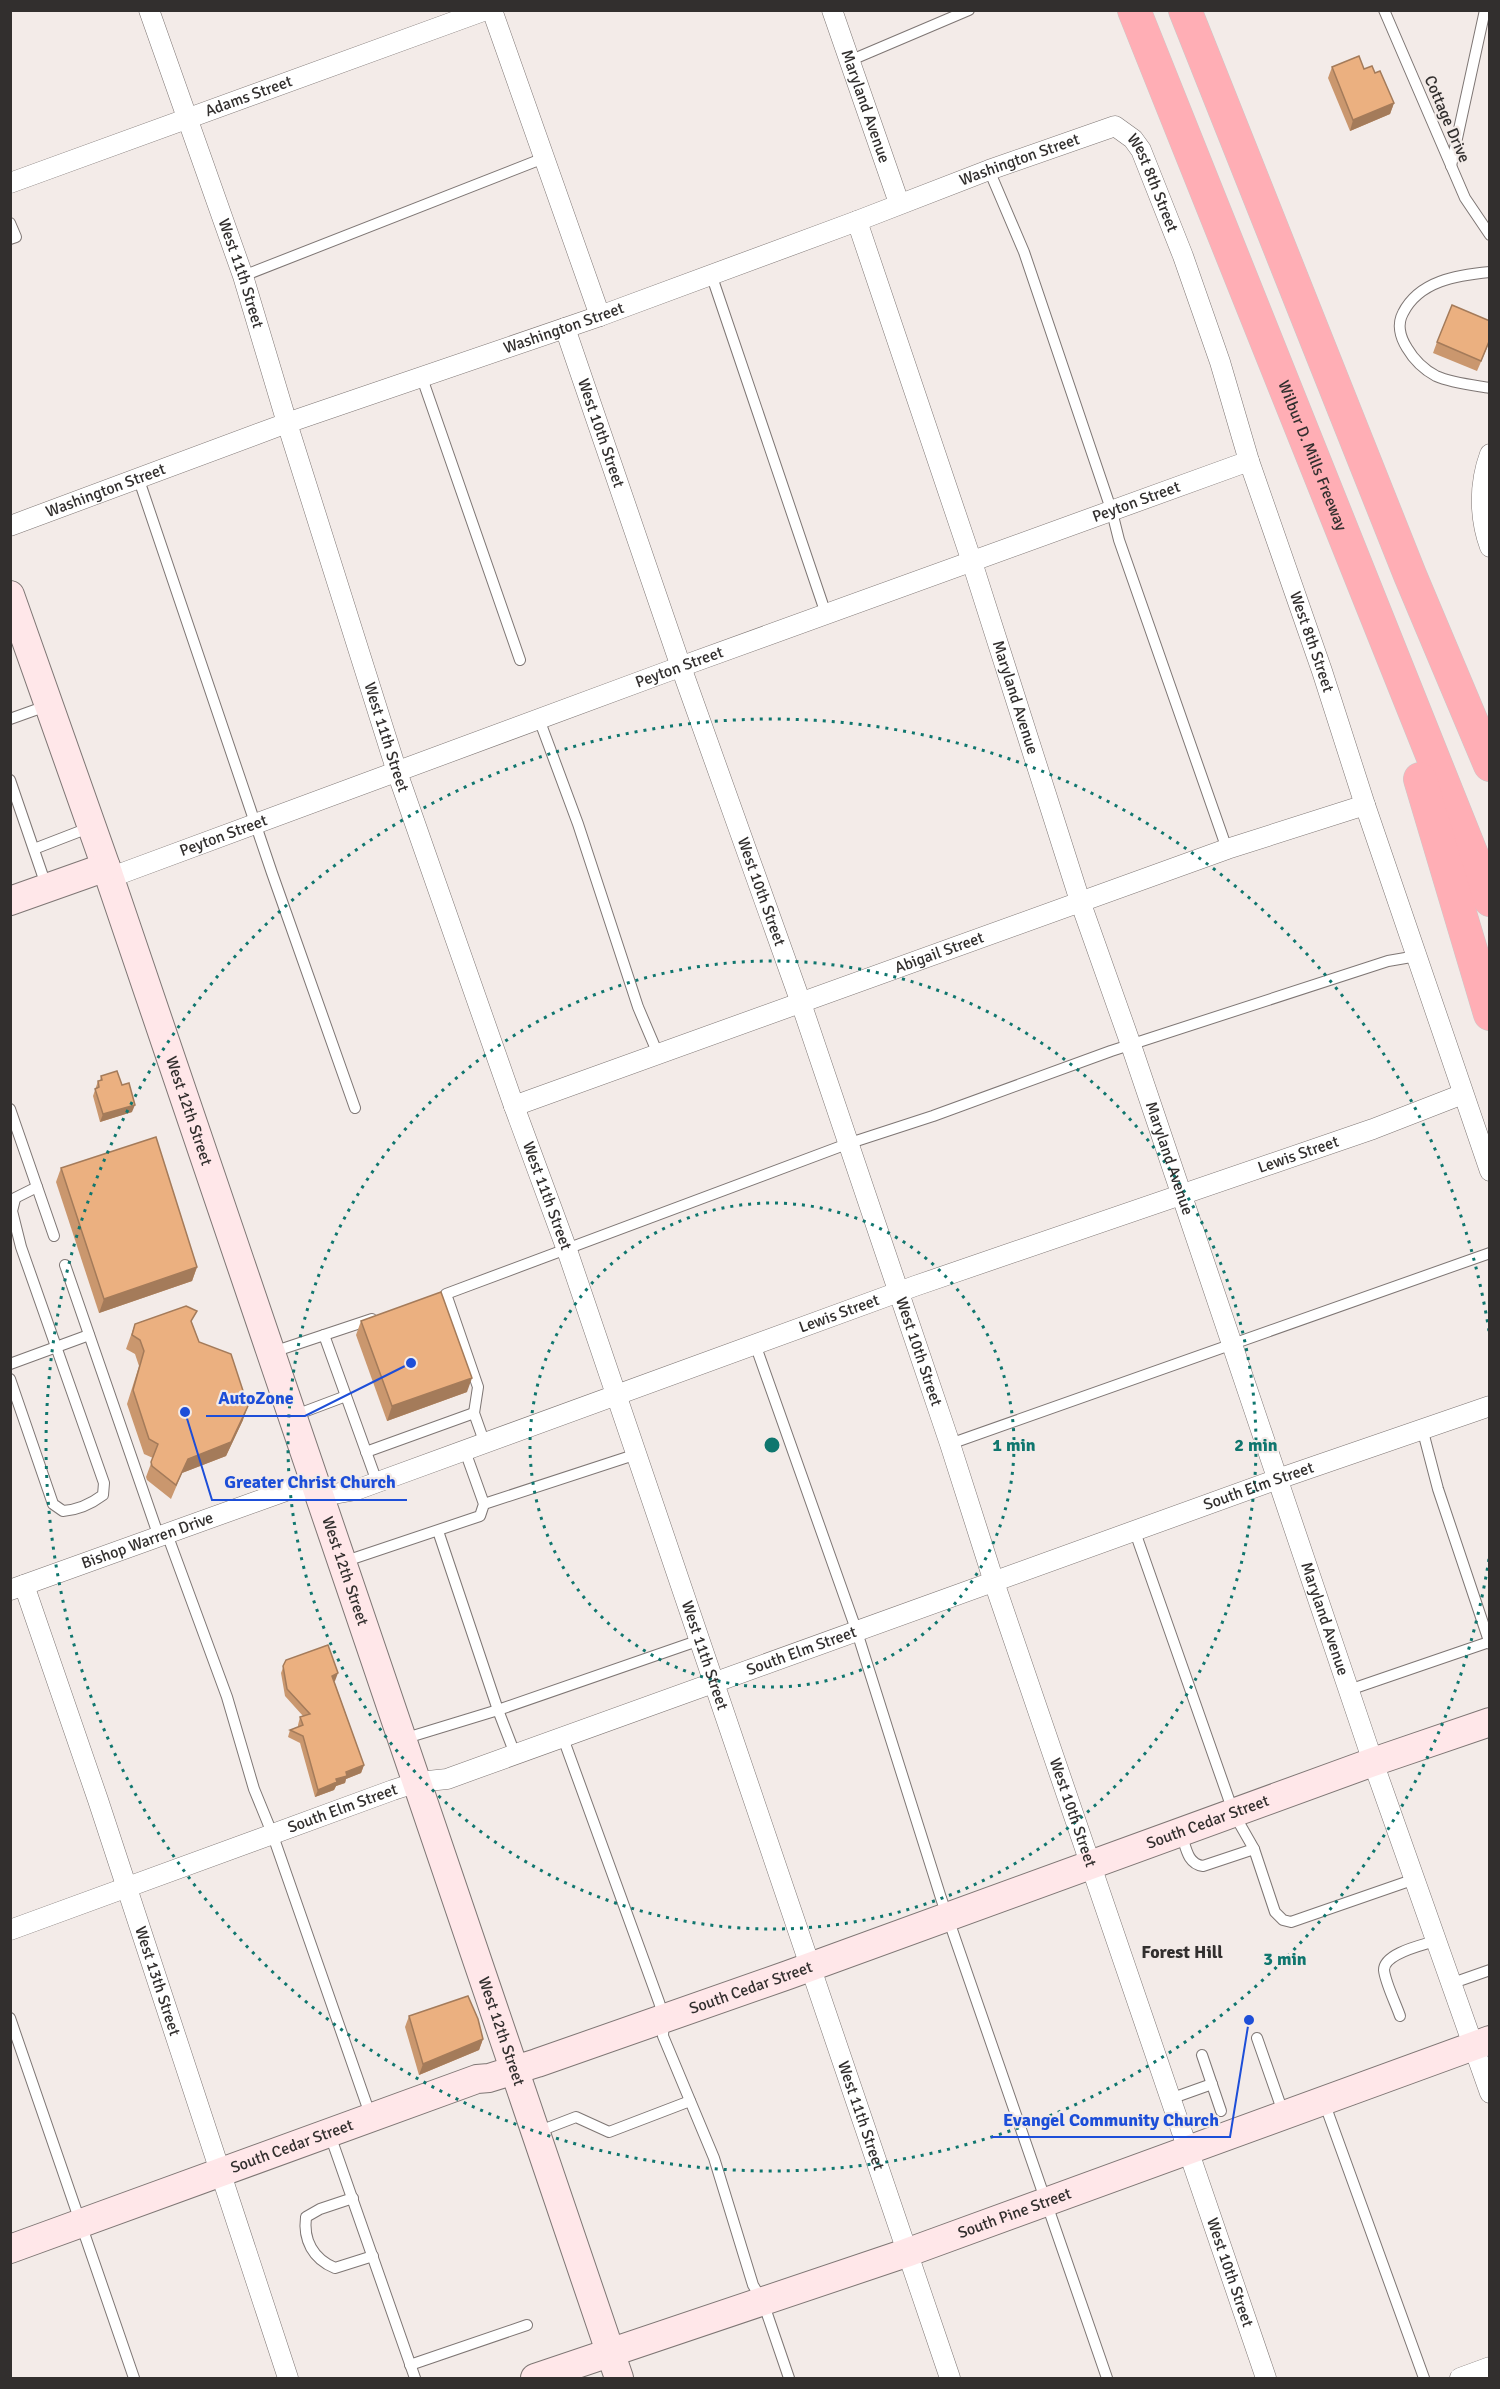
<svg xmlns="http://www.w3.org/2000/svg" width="1500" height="2389" viewBox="0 0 1500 2389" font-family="Signika,sans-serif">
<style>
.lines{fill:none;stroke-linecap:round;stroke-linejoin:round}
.lane-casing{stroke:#7e7674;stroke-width:12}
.street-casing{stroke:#7e7674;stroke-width:21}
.secondary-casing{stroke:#7e7674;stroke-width:30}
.highway-casing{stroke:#cac9c9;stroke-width:34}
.lane{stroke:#fff;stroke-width:10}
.street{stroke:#fff;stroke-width:20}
.secondary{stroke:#ffe7e9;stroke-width:28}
.highway{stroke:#ffaeb5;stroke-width:33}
.wall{fill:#ca976e}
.shaded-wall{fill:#a47b5a}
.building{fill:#ebb080;stroke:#a47b5a;stroke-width:1.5}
.ring{fill:none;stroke:#0f766e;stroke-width:3;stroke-dasharray:3 6}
.labels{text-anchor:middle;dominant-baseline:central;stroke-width:4.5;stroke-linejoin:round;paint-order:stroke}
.street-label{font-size:16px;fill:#322f2e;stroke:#f3ebe8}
.neighbourhood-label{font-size:18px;font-weight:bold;fill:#322f2e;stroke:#f3ebe8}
.centre{fill:#0f766e;stroke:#f3ebe8;stroke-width:3}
.ring-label{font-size:18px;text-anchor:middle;font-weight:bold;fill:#0f766e;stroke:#f3ebe8;stroke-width:4.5;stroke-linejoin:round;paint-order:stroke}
.leader{fill:none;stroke:#1d4ed8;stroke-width:2}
.callout-dot{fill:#1d4ed8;stroke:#f3ebe8;stroke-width:2}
.callout-label{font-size:18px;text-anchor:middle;font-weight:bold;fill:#1d4ed8;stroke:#f3ebe8;stroke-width:4.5;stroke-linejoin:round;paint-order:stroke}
</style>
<rect width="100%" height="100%" fill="#f3ebe8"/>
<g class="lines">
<defs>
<g id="lane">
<path d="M 1384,10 L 1465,198 L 1490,235"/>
<path d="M 849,61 L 969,10"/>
<path d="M 1451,166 L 1485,10"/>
<path d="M 989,170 L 1024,252 L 1112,512 L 1119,540 L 1227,849"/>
<path d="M 10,223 L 16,237 L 10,239"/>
<path d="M 1490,272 C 1457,275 1419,281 1403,313 C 1397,324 1400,337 1407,348 C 1414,360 1423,369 1436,376 C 1452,383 1472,385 1490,388"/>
<path d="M 711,274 L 826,614"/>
<path d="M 243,276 L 544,158"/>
<path d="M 422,378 L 520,660"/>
<path d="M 139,480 L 272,873 L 355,1108"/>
<path d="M 10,719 L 49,705"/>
<path d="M 539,719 L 578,824 L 638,1007 L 658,1054"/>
<path d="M 10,780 L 47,888"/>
<path d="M 34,849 L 91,827"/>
<path d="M 10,1109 L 54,1236"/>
<path d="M 11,1200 L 37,1187"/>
<path d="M 65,1265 L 159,1537"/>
<path d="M 324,1335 L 377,1482"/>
<path d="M 755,1344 L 857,1632 L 941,1898 L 1107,2378"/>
<path d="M 273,1352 L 372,1319"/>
<path d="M 10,1364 L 89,1335"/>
<path d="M 10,1379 L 53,1504 L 63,1511 C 77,1510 91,1504 103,1495 L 104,1483 L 21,1247 L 12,1211 L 15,1199"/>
<path d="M 293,1416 L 346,1396"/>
<path d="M 1422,1428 L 1438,1489 L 1490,1644"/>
<path d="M 485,1444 L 474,1413 L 478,1387 L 446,1294 L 847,1144 L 933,1116 L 1111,1051 L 1388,961 L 1417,956"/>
<path d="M 950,1444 L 1490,1253"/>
<path d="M 366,1452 L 474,1413"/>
<path d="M 484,1504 L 637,1454"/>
<path d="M 438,1531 L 498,1710 L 700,1640"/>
<path d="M 1135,1532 L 1234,1814 L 1254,1849 L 1203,1866 C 1187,1864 1186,1847 1181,1833"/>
<path d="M 167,1534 L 227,1697 L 254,1789 L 272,1833 L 371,2117"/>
<path d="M 343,1562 L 480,1516 L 484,1504 L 465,1451"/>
<path d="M 1349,1690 L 1489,1642"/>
<path d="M 563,1738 L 659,2002 L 664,2018 L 663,2036 L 714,2158 L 753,2285 L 763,2302 L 789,2378"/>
<path d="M 403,1739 L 498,1710 L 515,1754"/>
<path d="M 1254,1849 L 1275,1912 L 1283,1920 L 1291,1922 L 1415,1879"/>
<path d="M 1450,1984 L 1490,1970"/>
<path d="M 1400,2016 C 1396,2004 1385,1982 1384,1970 C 1384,1953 1423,1945 1435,1941"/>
<path d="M 10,2018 L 134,2378"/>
<path d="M 1257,2038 L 1284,2115"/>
<path d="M 1202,2055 L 1221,2111"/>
<path d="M 1170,2099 L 1212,2084"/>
<path d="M 1324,2102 L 1424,2378"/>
<path d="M 537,2132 L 576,2117 L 609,2132 L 690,2101"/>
<path d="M 330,2135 L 415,2378"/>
<path d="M 353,2198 L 320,2209 L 306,2217 C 303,2240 313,2259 335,2268 L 373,2256"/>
<path d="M 410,2365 L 527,2325"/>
</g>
<g id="street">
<path id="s1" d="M 149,10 L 243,276 L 287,423 L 397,772 L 514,1106 L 567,1250 L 950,2378"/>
<path d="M 492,10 L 600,316"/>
<path id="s2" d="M 832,10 L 899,203"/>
<path id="s3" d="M 10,183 L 486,10"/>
<path id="s4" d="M 857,221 L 972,562 L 1080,901 L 1131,1045 L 1373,1762 L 1490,2093"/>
<path id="s5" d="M 565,328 L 681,667 L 801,1003 L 950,1444 L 994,1582 L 1266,2378"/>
<path d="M 1490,454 C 1479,484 1479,517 1490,547"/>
<path id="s6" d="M 10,526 L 287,423 L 600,316 L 857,221 L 989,170 L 1115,126 L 1133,139 L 1141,150 L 1183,256 L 1220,362 L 1249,461 L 1322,671 L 1365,805 L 1490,1171"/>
<path id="s7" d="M 109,878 L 666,672 L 1249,461"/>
<path id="s8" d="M 514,1106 L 1227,849 L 1365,805"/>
<path id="s9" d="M 24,1585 L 98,1800 L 288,2378"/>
<path id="s10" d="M 10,1590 L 291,1489 L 304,1489 L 328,1495 L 356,1490 L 915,1286 L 1373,1129 L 1463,1094"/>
<path id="s11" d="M 10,1930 L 393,1790 L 418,1782 L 447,1779 L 1278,1479 L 1490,1406"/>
<path d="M 1460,2378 L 1490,2367"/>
</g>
<g id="secondary">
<path id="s12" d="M 10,595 L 106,867 L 619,2378"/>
<path d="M 10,901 L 106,867"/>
<path id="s13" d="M 10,2249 L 477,2079 L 489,2078 L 537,2063 L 788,1975 L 1373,1762 L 1490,1722"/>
<path id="s14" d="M 535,2378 L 906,2253 L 1490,2040"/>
</g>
<g id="highway">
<path id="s15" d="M 1134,10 L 1490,900"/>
<path d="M 1185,10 L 1410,575 L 1490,765"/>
<path d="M 1420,779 L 1490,1014"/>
</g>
</defs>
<use href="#lane" class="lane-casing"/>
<use href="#street" class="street-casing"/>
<use href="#secondary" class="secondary-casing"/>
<use href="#highway" class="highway-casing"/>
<use href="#lane" class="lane"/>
<use href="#street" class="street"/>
<use href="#secondary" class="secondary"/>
<use href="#highway" class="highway"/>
</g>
<g class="wall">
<path d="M 1332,67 L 1364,69 L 1375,73 L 1394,103 L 1390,114 L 1350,131 L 1328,78 Z"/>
<path d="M 1490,341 L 1477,371 L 1433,353 L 1437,342 Z"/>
<path d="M 101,1076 L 132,1112 L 100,1122 L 93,1096 L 98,1081 L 100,1081 Z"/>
<path d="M 61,1168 L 197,1267 L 192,1281 L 99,1313 L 56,1182 Z"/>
<path d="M 361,1321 L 467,1392 L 387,1421 L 356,1335 Z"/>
<path d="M 192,1323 L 199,1342 L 243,1420 L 226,1456 L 182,1473 L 171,1499 L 147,1480 L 146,1477 L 153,1458 L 144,1454 L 127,1404 L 139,1366 L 135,1354 L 126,1349 L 135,1324 Z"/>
<path d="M 286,1660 L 335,1681 L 334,1681 L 364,1765 L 361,1773 L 346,1779 L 345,1783 L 336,1786 L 334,1790 L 315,1797 L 300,1743 L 288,1737 L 290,1730 L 298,1727 L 298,1725 L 300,1717 L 303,1716 L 285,1696 L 281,1673 Z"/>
<path d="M 409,2016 L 483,2039 L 479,2050 L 419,2075 L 405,2027 Z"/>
</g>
<g class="shaded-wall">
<path d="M 1394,103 L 1390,114 L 1350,131 L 1353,120 Z"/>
<path d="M 135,1105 L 132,1112 L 100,1122 L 103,1114 Z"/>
<path d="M 197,1267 L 192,1281 L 99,1313 L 104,1299 Z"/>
<path d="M 472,1378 L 467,1392 L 387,1421 L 392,1406 Z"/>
<path d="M 248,1406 L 243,1420 L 226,1456 L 182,1473 L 171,1499 L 188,1459 Z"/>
<path d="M 338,1673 L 335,1681 L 329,1683 L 332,1676 Z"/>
<path d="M 364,1765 L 361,1773 L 346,1779 L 345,1783 L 336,1786 L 334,1790 L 315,1797 L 318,1790 L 336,1779 L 346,1772 Z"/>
<path d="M 483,2039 L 479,2050 L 419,2075 L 423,2064 Z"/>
</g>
<g class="building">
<path d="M 1359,56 L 1364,69 L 1372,66 L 1375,73 L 1380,71 L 1394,103 L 1353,120 L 1332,67 Z"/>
<path d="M 1452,305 L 1490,321 L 1490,339 L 1481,361 L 1437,342 Z"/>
<path d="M 117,1071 L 122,1085 L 129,1083 L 135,1105 L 103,1114 L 95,1089 L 99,1087 L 98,1081 L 102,1080 L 101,1076 Z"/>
<path d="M 156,1137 L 197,1267 L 104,1299 L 61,1168 Z"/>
<path d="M 441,1292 L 472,1378 L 392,1406 L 361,1321 Z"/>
<path d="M 186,1306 L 197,1311 L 191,1321 L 199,1342 L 231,1354 L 248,1406 L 231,1442 L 188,1459 L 176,1485 L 152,1466 L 151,1462 L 158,1444 L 149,1439 L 133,1390 L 144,1351 L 140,1340 L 132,1335 L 135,1324 Z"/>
<path d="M 328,1645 L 338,1673 L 332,1676 L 364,1765 L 346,1772 L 347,1776 L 336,1779 L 337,1782 L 318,1790 L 303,1736 L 290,1730 L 303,1725 L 300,1717 L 310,1714 L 287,1689 L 283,1666 L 286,1660 Z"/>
<path d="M 468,1996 L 478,2019 L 483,2039 L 423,2064 L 409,2016 Z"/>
</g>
<g class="ring">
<circle cx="772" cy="1445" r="242"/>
<circle cx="772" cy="1445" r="484"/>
<path d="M1489 1559A726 726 0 1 1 1489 1331"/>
</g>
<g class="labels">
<g class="street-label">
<text stroke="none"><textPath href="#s3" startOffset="254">Adams Street</textPath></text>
<text stroke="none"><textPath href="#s2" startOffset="102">Maryland Avenue</textPath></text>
<text transform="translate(1447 119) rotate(67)">Cottage Drive</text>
<text stroke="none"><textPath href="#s6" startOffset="1074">Washington Street</textPath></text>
<text stroke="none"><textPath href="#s6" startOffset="1246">West 8th Street</textPath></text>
<text stroke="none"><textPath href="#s1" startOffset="279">West 11th Street</textPath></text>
<text stroke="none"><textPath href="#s6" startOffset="588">Washington Street</textPath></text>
<text stroke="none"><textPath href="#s5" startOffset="111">West 10th Street</textPath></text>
<text stroke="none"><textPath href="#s15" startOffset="480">Wilbur D. Mills Freeway</textPath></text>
<text stroke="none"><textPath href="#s6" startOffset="102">Washington Street</textPath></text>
<text stroke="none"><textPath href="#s7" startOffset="1094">Peyton Street</textPath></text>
<text stroke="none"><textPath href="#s6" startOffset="1732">West 8th Street</textPath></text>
<text stroke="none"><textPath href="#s7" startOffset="608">Peyton Street</textPath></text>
<text stroke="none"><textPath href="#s4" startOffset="502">Maryland Avenue</textPath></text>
<text stroke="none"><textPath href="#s1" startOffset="765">West 11th Street</textPath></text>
<text stroke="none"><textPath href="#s7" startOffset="122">Peyton Street</textPath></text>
<text stroke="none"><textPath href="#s5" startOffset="597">West 10th Street</textPath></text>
<text stroke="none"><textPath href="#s8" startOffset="452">Abigail Street</textPath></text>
<text stroke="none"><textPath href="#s12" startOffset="546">West 12th Street</textPath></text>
<text stroke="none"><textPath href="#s10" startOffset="1365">Lewis Street</textPath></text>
<text stroke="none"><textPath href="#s4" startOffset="988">Maryland Avenue</textPath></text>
<text stroke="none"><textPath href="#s1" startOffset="1251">West 11th Street</textPath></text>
<text stroke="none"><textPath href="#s10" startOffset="879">Lewis Street</textPath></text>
<text stroke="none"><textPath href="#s5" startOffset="1083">West 10th Street</textPath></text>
<text stroke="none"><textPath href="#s11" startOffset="1326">South Elm Street</textPath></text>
<text stroke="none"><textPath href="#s10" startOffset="146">Bishop Warren Drive</textPath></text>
<text stroke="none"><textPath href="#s12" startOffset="1032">West 12th Street</textPath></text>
<text stroke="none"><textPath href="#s4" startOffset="1474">Maryland Avenue</textPath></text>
<text stroke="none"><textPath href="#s11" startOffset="840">South Elm Street</textPath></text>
<text stroke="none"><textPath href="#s1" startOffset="1737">West 11th Street</textPath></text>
<text stroke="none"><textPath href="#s11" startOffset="354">South Elm Street</textPath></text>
<text stroke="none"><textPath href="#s5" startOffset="1569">West 10th Street</textPath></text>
<text stroke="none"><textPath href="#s13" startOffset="1272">South Cedar Street</textPath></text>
<text stroke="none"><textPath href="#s9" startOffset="418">West 13th Street</textPath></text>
<text stroke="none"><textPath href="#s13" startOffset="786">South Cedar Street</textPath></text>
<text stroke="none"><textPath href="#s12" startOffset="1518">West 12th Street</textPath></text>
<text stroke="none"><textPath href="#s1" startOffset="2223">West 11th Street</textPath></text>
<text stroke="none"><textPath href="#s13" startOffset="300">South Cedar Street</textPath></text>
<text stroke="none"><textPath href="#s14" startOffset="507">South Pine Street</textPath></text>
<text stroke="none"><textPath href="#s5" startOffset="2055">West 10th Street</textPath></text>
</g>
<g class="neighbourhood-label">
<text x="1182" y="1952">Forest Hill</text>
</g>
</g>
<circle cx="772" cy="1445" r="9" class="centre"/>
<g class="ring-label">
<text x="1014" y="1451">1 min</text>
<text x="1256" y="1451">2 min</text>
<text x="1285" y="1965">3 min</text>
</g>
<path class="leader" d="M411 1363L305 1416H206M185 1412L212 1500H407M1249 2020L1230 2137H991"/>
<g class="callout-dot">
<circle cx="411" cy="1363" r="6"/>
<circle cx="185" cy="1412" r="6"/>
<circle cx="1249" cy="2020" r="6"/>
</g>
<g class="callout-label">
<text x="256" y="1404">AutoZone</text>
<text x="310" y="1488">Greater Christ Church</text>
<text x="1111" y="2126">Evangel Community Church</text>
</g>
<rect width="1500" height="2389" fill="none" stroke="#322f2e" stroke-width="24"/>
</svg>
